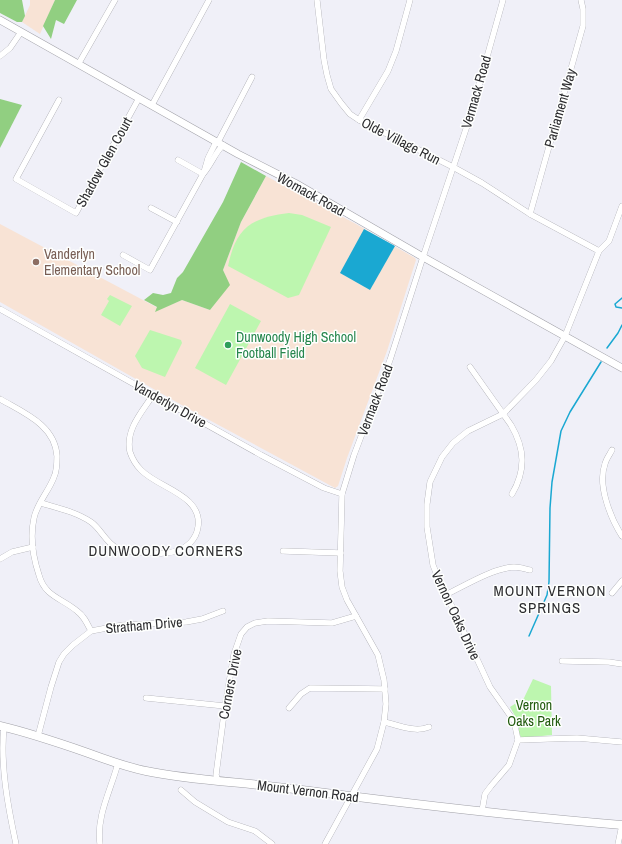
<svg xmlns="http://www.w3.org/2000/svg" width="622" height="844" viewBox="0 0 622 844" font-family="'Archivo Narrow',sans-serif">
<style>
.education{fill:#f8e3d5}
.green{fill:#bdf6af}
.forest{fill:#91cf81}
.water{fill:#1aa8d2}
.lines{fill:none;stroke-linecap:round;stroke-linejoin:round}
.stream{stroke:#1aa8d2;stroke-width:1.5}
.minor-casing{stroke:#a1a1a8;stroke-width:6}
.tertiary-casing{stroke:#a1a1a8;stroke-width:8}
.secondary-casing{stroke:#a1a1a8;stroke-width:9}
.minor{stroke:#fff;stroke-width:5.5}
.tertiary{stroke:#fff;stroke-width:7}
.secondary{stroke:#fff;stroke-width:8}
.education-dot{fill:#8d6e63;stroke:#fefffe;stroke-width:1.5}
.leisure-dot{fill:#2e9e5b;stroke:#fefffe;stroke-width:1.5}
.labels{text-anchor:middle;dominant-baseline:central;stroke-width:3;stroke-linejoin:round;paint-order:stroke}
.street-label{font-size:14px;fill:#2d2d30;stroke:#fefffe}
.education-label{font-size:14px;fill:#785e54;stroke:#fefffe;text-anchor:start}
.leisure-label{font-size:14px;fill:#27864d;stroke:#fefffe;text-anchor:start}
.park-label{font-size:14px;fill:#205a0c;stroke:#fefffe}
.neighbourhood-label{font-size:15px;letter-spacing:1px;fill:#2d2d30;stroke:#fefffe}
</style>
<rect width="100%" height="100%" fill="#f0f0f8"/>
<g class="education">
<path d="M 30,0 L 55,0 L 40,34 L 22,22 L 30,5 Z"/>
<path d="M 266,176 L 356,224 L 415,258 L 416,260 L 387,351 L 347,458 L 338,486 L 335,488 L 187,408 L 0,302 L 0,224 L 158,308 L 155,311 L 182,300 L 210,310 L 229,285 L 223,270 L 241,222 Z"/>
</g>
<g class="green">
<path d="M 289,213 L 302,215 L 331,227 L 299,295 L 288,298 L 228,266 C 236,228 250,218 289,213 Z"/>
<path d="M 110,295 L 132,306 L 120,326 L 101,315 L 109,301 L 107,299 Z"/>
<path d="M 230,304 L 261,321 L 226,385 L 195,368 Z"/>
<path d="M 150,330 L 181,340 L 182,343 L 165,377 L 142,368 L 135,356 Z"/>
<path d="M 533,679 L 551,686 L 552,735 L 522,738 L 519,734 L 519,723 L 510,707 L 524,698 Z"/>
</g>
<g class="forest">
<path d="M 0,0 L 22,0 L 25,16 L 22,22 L 17,22 L 0,13 Z"/>
<path d="M 55,0 L 77,0 L 64,24 L 56,20 L 51,39 L 43,26 Z"/>
<path d="M 0,99 L 22,105 L 0,148 Z"/>
<path d="M 241,162 L 266,176 L 241,222 L 223,270 L 230,285 L 210,310 L 182,300 L 155,312 L 157,307 L 144,300 L 153,293 L 163,295 L 171,293 L 177,278 L 183,272 L 223,202 Z"/>
</g>
<path class="water" d="M 364,229 L 395,246 L 370,290 L 340,273 Z"/>
<g class="lines">
<g class="stream">
<path d="M 622,298 L 615,304 L 616,307 L 622,308"/>
<path d="M 607,348 L 618,333 L 622,325"/>
<path d="M 529,636 L 547,595 L 549,582 L 550,508 L 552,482 L 561,431 L 570,412 L 601,362"/>
</g>
<defs>
<g id="minor">
<path d="M 317,0 L 324,60 L 327,75 L 331,89 L 341,103 L 350,114 L 359,120 L 453,167 L 482,183 L 530,214 L 599,251"/>
<path d="M 0,56 L 10,48 L 21,32"/>
<path d="M 79,63 L 115,0"/>
<path d="M 59,100 L 16,179 L 76,213 L 139,98"/>
<path d="M 152,105 L 209,0"/>
<path d="M 359,120 L 388,71 L 396,51 L 410,0"/>
<path d="M 218,142 L 252,77"/>
<path d="M 178,160 L 203,174"/>
<path d="M 204,172 L 208,158 L 215,144 L 215,141"/>
<path d="M 151,208 L 177,222"/>
<path d="M 530,214 L 583,26 L 583,9 L 581,0"/>
<path d="M 123,255 L 150,270 L 203,174 C 211,165 215,153 223,145"/>
<path d="M 0,309 L 261,455 L 324,488 L 342,494"/>
<path d="M 470,367 L 511,425 C 525,449 526,470 512,494"/>
<path d="M 0,399 C 24,413 55,425 57,456 C 57,463 57,471 54,477 C 49,491 37,503 34,518 C 30,536 33,557 39,575 C 45,597 62,598 77,611 C 84,616 87,623 91,631"/>
<path d="M 612,450 C 610,454 606,459 605,464 C 597,485 611,519 622,536"/>
<path d="M 41,503 C 58,508 76,512 91,522 C 101,529 106,543 117,548 C 129,553 144,552 156,553 C 169,554 181,552 190,543 C 195,538 197,534 198,527 C 203,495 158,488 141,470 C 137,466 132,458 130,452 C 125,430 142,412 153,395"/>
<path d="M 283,551 L 341,553"/>
<path d="M 0,559 L 12,552 L 33,547"/>
<path d="M 612,593 L 622,581"/>
<path d="M 447,594 C 466,585 494,568 514,567 C 519,567 525,569 530,570"/>
<path d="M 562,661 L 609,662 L 622,664"/>
<path d="M 146,698 L 225,706"/>
<path d="M 289,708 L 301,694 L 310,688 L 385,689"/>
<path d="M 384,722 C 398,725 415,733 429,727"/>
<path d="M 4,727 C 0,765 8,807 16,844"/>
<path d="M 38,736 L 51,687 L 59,662 L 64,654 L 73,645 L 91,631 L 123,625 L 186,622 L 202,619 L 223,611"/>
<path d="M 518,740 L 577,738 L 622,742"/>
<path d="M 218,781 L 216,775 L 225,706 L 234,654 L 241,634 L 247,627 L 255,623 L 268,621 L 332,623 L 356,616"/>
<path d="M 181,790 L 195,802 L 228,822 L 255,831 L 272,844"/>
<path d="M 482,811 L 485,794 L 491,786 L 509,765 L 518,740 L 514,721 L 490,687 L 471,646 L 456,617 L 447,594 L 438,578 L 433,565 L 427,527 L 427,504 L 430,482 L 442,457 L 453,443 L 468,431 L 503,414 L 536,380 L 551,361 L 565,336 L 599,251 L 609,241 L 622,206"/>
<path d="M 100,844 C 96,816 111,790 118,763"/>
<path d="M 325,844 L 377,749 L 384,722 L 386,704 L 384,680 L 378,655 L 347,600 L 342,587 L 340,571 L 342,494 L 354,455 L 390,360 L 423,257 L 471,114 L 503,0"/>
<path d="M 618,844 L 622,825"/>
</g>
<path id="tertiary" d="M 0,20 L 238,154 L 295,183 L 423,257 L 622,368"/>
<path id="secondary" d="M 0,726 C 30,733 59,743 88,753 C 107,760 126,767 146,771 C 195,781 244,782 294,789 C 403,803 512,816 622,825"/>
</defs>
<use href="#minor" class="minor-casing"/>
<use href="#tertiary" class="tertiary-casing"/>
<use href="#secondary" class="secondary-casing"/>
<use href="#minor" class="minor"/>
<use href="#tertiary" class="tertiary"/>
<use href="#secondary" class="secondary"/>
</g>
<circle class="education-dot" cx="36" cy="262" r="4"/>
<circle class="leisure-dot" cx="228" cy="345" r="4"/>
<g class="labels">
<g class="street-label">
<text transform="translate(476 92) rotate(-74)">Vermack Road</text>
<text transform="translate(560 108) rotate(-74)">Parliament Way</text>
<text transform="translate(401 141) rotate(27)">Olde Village Run</text>
<text transform="translate(104 162) rotate(-61)">Shadow Glen Court</text>
<text transform="translate(311 194) rotate(29)">Womack Road</text>
<text transform="translate(375 400) rotate(-69)">Vermack Road</text>
<text transform="translate(170 404) rotate(29)">Vanderlyn Drive</text>
<text transform="translate(456 615) rotate(65)">Vernon Oaks Drive</text>
<text transform="translate(144 625) rotate(-5)">Stratham Drive</text>
<text transform="translate(230 684) rotate(-79)">Corners Drive</text>
<text transform="translate(308 791) rotate(7)">Mount Vernon Road</text>
</g>
<g class="education-label">
<text x="44" y="254">Vanderlyn<tspan x="44" dy="16">Elementary School</tspan></text>
</g>
<g class="leisure-label">
<text x="236" y="337">Dunwoody High School<tspan x="236" dy="16">Football Field</tspan></text>
</g>
<g class="park-label">
<text x="534" y="705">Vernon<tspan x="534" dy="16">Oaks Park</tspan></text>
</g>
<g class="neighbourhood-label">
<text x="166" y="550">DUNWOODY CORNERS</text>
<text x="550" y="590">MOUNT VERNON<tspan x="550" dy="17">SPRINGS</tspan></text>
</g>
</g>
</svg>
